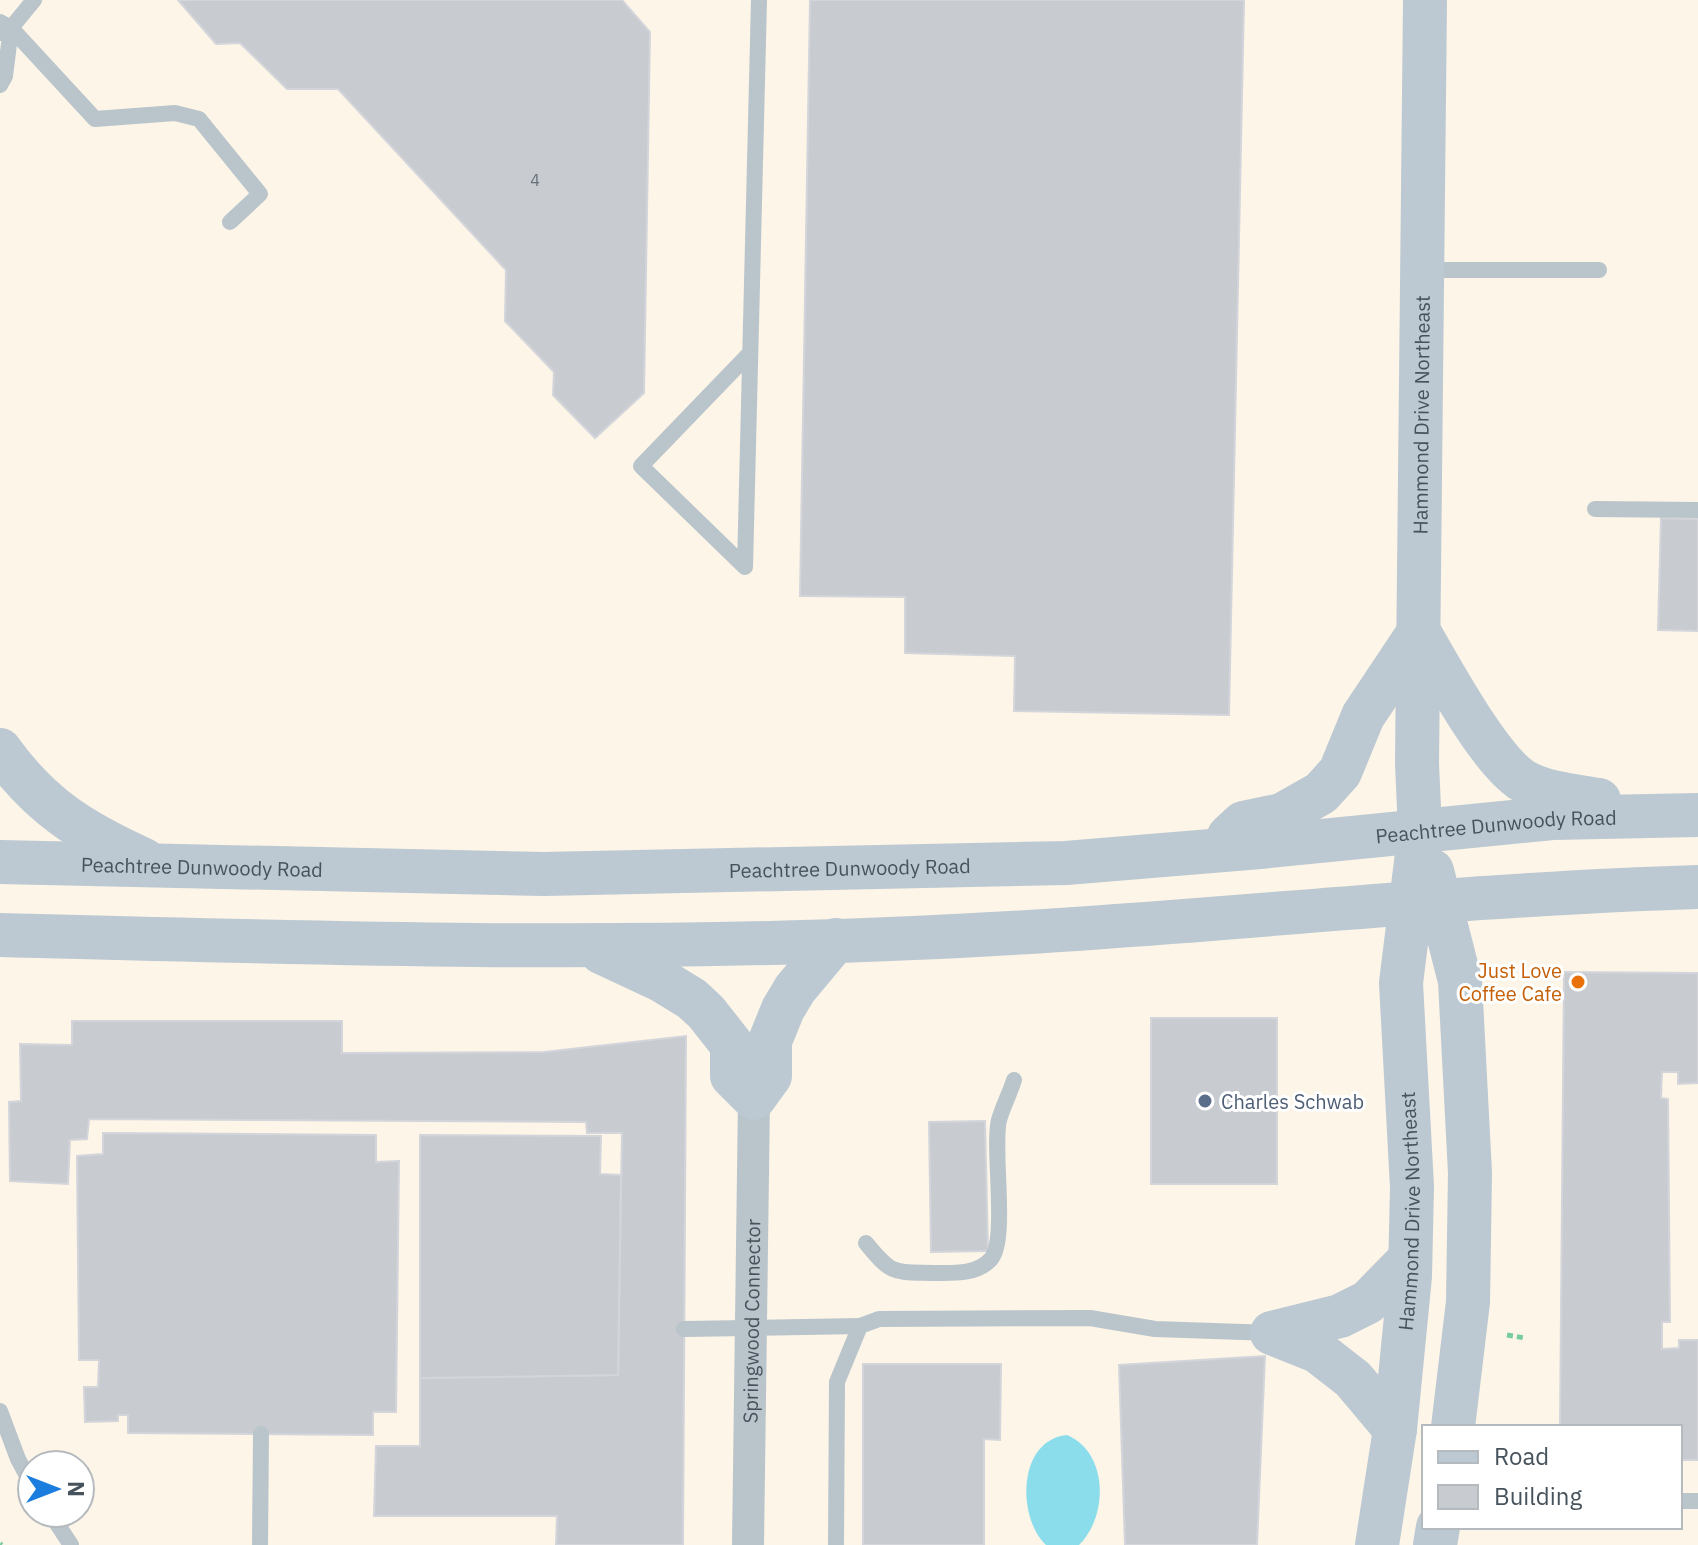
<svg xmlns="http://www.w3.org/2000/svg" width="1698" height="1545" viewBox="0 0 1698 1545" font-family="'IBM Plex Sans',sans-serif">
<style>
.commercial{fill:#fcf5e8;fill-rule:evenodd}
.water{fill:#8bddeb}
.building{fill:#c8ccd1;stroke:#d3d5da;stroke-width:2}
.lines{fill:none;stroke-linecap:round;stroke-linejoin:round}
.path{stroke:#76cc9c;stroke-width:5;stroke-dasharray:6 4;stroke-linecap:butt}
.service{stroke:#bac4cb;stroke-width:16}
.minor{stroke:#bac4cb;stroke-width:32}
.secondary{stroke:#bcc8d2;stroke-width:44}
.food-dot{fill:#e8710a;stroke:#fff;stroke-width:3}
.service-dot{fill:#5c6f8a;stroke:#fff;stroke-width:3}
.labels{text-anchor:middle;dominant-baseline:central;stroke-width:6;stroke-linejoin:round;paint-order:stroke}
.number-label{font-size:16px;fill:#677179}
.street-label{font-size:20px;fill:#47535c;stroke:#fff}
.food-label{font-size:20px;fill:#c56008;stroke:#fff;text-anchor:end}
.service-label{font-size:20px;fill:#4e5e75;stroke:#fff;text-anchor:start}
</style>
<rect width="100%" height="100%" fill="#f1eeef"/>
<path class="commercial" d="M 0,0 L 1698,0 L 1698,1545 L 0,1545 ZM 1424,1427 L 1680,1427 L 1680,1527 L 1424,1527 ZM 32,1465 L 80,1465 L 80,1513 L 32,1513 Z"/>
<path class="water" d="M 1067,1435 C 1109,1453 1108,1517 1079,1545 L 1046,1545 C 1017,1518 1017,1440 1067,1435 Z"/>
<g class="building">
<path d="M 178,0 L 622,0 L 650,32 L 644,393 L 595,438 L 553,395 L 554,372 L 505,321 L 506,270 L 338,89 L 287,89 L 240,43 L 216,44 Z"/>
<path d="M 810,0 L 1244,0 L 1229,715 L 1014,711 L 1015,656 L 905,653 L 905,597 L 800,596 Z"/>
<path d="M 1661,518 L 1698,519 L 1698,631 L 1658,630 Z"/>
<path d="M 1564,972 L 1698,973 L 1698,1083 L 1678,1084 L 1678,1072 L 1662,1072 L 1661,1098 L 1668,1099 L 1670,1322 L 1662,1322 L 1662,1349 L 1679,1348 L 1679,1340 L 1698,1340 L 1698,1460 L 1680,1460 L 1680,1427 L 1560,1427 Z"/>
<rect x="1151" y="1018" width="126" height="166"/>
<path d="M 72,1021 L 342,1021 L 342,1053 L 544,1052 L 686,1036 L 683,1545 L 556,1545 L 557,1516 L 374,1516 L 376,1446 L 420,1446 L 420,1378 L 618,1375 L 622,1133 L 587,1133 L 586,1122 L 89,1119 L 87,1139 L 70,1140 L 68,1184 L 10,1181 L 9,1102 L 21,1101 L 20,1044 L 72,1045 Z"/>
<path d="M 985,1121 L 988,1251 L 931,1252 L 929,1122 Z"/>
<path d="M 103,1133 L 376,1135 L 376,1162 L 399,1161 L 396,1412 L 373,1412 L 373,1435 L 128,1433 L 128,1415 L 118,1415 L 118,1421 L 85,1422 L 84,1387 L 98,1387 L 99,1360 L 79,1360 L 77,1156 L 103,1154 Z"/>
<path d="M 420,1135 L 601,1136 L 600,1174 L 621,1175 L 618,1375 L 420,1378 Z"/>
<path d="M 1265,1356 L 1257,1545 L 1125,1545 L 1119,1365 Z"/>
<path d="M 863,1364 L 1001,1364 L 1000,1440 L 984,1439 L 984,1545 L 863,1545 Z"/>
</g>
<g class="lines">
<g class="path">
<path d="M 1507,1335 L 1525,1338"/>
<path d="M 0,1544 L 2,1545"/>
</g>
<g class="service">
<path d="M 0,22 L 11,28 L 95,119 L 175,113 L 199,119 L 260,194 L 230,222"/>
<path d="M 1,33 L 11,28 L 34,0"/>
<path d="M 0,85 L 5,76 L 11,28"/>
<path d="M 1424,270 L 1599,270"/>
<path d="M 750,353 L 641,466 L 745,567 L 759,0"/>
<path d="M 1595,509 L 1698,510"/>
<path d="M 866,1243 C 892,1275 893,1272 933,1273 C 952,1273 977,1275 991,1259 C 1008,1239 992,1148 999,1120 C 1003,1106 1010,1093 1014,1080"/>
<path d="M 684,1329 L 860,1326"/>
<path d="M 0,1411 L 18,1459 L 32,1485"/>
<path d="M 1680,1501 L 1698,1501"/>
<path d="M 50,1513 L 71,1545"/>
<path d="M 260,1545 L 261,1434"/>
<path d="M 836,1545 L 837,1382 L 860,1326 L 879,1319 L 1090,1318 L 1155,1329 L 1272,1333"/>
</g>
<path class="minor" id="s1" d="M 748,1545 L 754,1098"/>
<g class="secondary">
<path d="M 1419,632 C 1441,669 1492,766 1527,783 C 1549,794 1576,796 1599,800"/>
<path d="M 0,750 C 41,807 82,832 144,860"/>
<path d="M 1229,836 L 1243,823 L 1282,815 L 1321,793 L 1340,772 L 1363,716 L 1419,632"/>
<path id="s2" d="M 0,862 L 544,874 L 1066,863 L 1260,847 L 1552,818 L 1698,815"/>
<path d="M 1432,871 L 1460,981 L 1470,1173 L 1468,1302 L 1453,1427"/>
<path d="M 0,935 C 305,943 609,952 914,938 C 1176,927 1436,895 1698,887"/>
<path d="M 601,952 L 661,980 L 692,999 L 706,1012 L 732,1045 L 732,1076 L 754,1098 L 770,1076 L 770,1041 L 783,1009 L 795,989 L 836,940"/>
<path d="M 1272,1333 L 1340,1316 L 1368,1302 L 1410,1259"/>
<path d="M 1272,1333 L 1317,1351 L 1353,1379 L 1395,1429"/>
<path id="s3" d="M 1377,1545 L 1395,1429 L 1410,1276 L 1412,1187 L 1401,983 L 1420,830 L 1417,764 L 1425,0"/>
<path d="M 1435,1545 L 1438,1527"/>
</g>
</g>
<circle class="food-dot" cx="1578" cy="982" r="8"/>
<circle class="service-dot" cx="1205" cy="1101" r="8"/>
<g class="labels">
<g class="number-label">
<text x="535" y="180">4</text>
</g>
<g class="street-label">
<text stroke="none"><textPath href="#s3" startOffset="1134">Hammond Drive Northeast</textPath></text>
<text stroke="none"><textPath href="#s2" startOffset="1498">Peachtree Dunwoody Road</textPath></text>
<text stroke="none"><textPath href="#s2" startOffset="202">Peachtree Dunwoody Road</textPath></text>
<text stroke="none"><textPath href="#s2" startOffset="850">Peachtree Dunwoody Road</textPath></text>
<text stroke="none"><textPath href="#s3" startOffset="336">Hammond Drive Northeast</textPath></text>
<text stroke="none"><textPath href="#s1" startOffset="224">Springwood Connector</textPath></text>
</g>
<g class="food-label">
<text x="1562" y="970">Just Love<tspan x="1562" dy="23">Coffee Cafe</tspan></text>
</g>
<g class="service-label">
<text x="1221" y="1101">Charles Schwab</text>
</g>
</g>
<rect x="1422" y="1425" width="260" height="104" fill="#ffffff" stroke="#b5babe" stroke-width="2"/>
<rect x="1438" y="1451" width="40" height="12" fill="#bcc8d2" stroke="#b5babe" stroke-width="2"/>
<text x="1494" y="1465" font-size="24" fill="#47535c">Road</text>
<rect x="1438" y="1485" width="40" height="24" fill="#c8ccd1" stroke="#b5babe" stroke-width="2"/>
<text x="1494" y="1505" font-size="24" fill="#47535c">Building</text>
<g transform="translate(56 1489) rotate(90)"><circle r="38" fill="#ffffff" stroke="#b5babe" stroke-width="2"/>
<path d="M0-6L14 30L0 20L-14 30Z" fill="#1b7dde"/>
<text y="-12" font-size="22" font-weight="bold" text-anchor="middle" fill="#47535c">N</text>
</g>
</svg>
